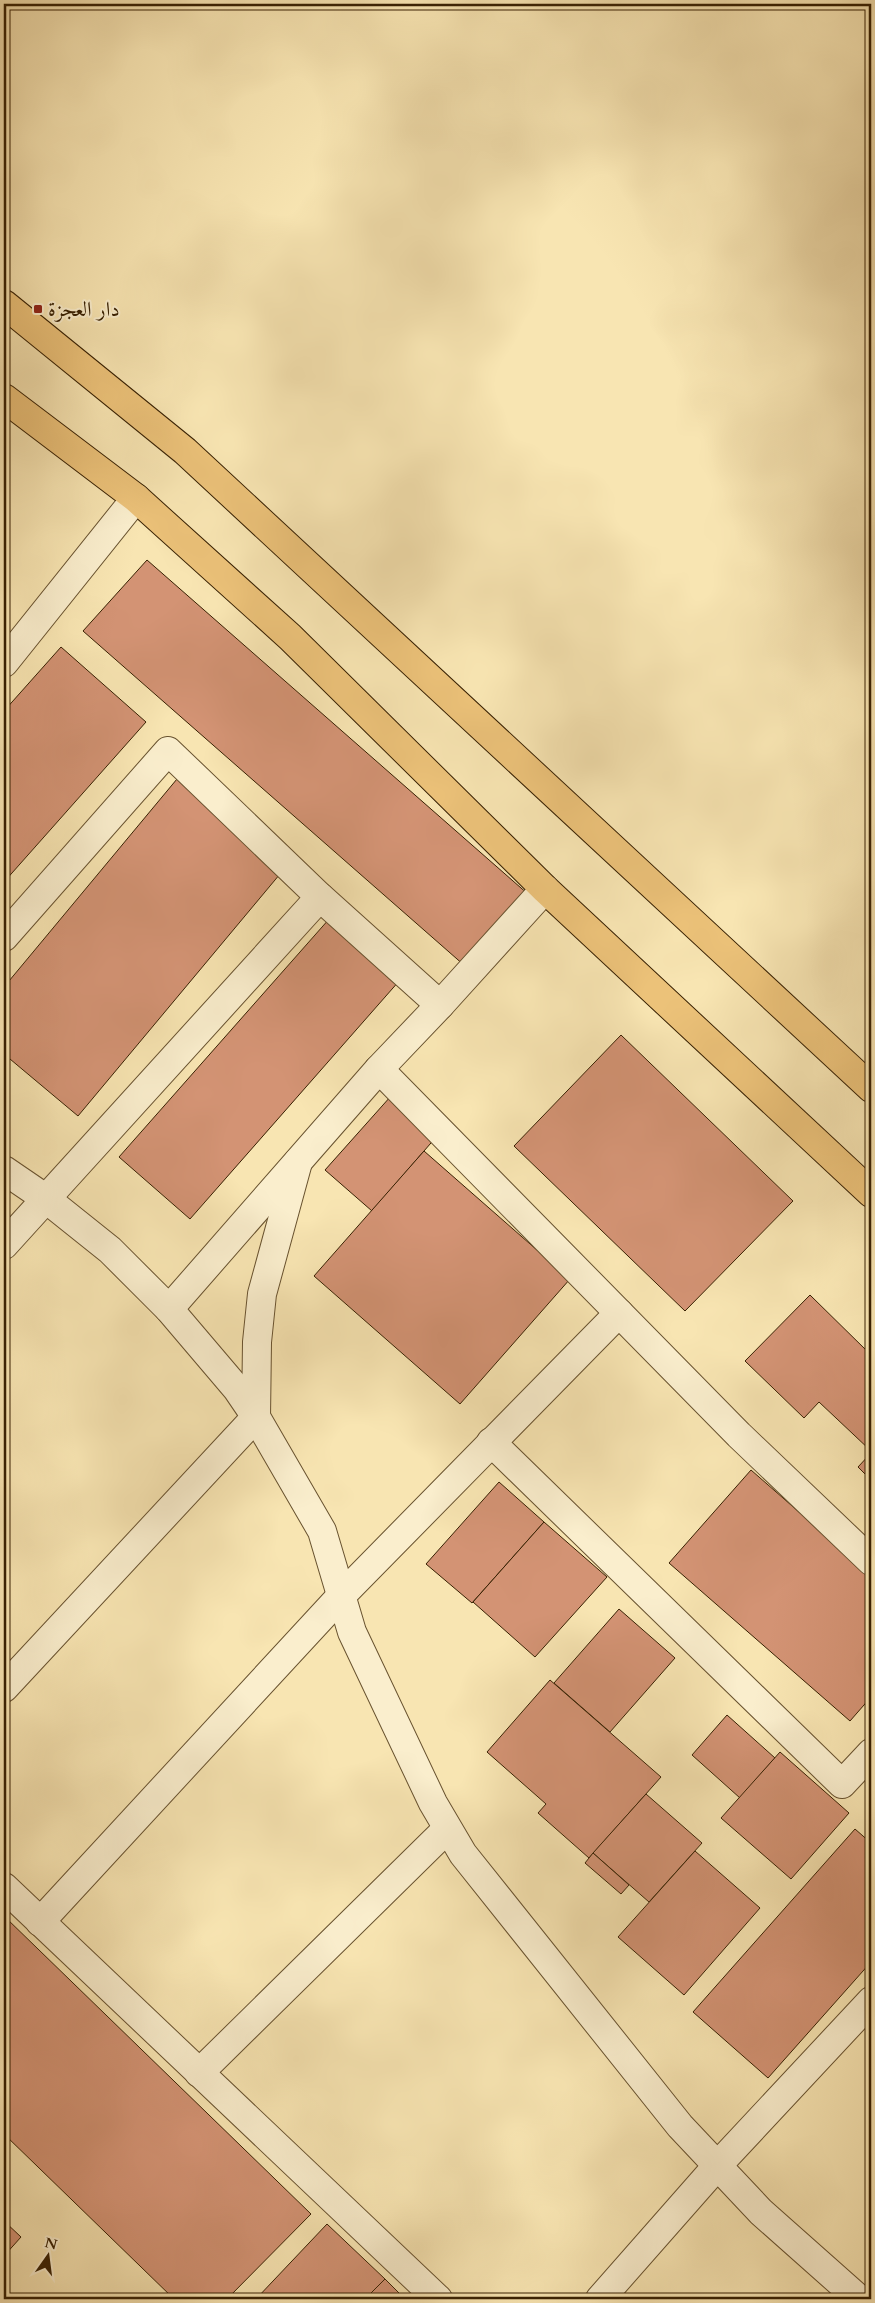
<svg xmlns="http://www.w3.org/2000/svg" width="875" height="2303" viewBox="0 0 875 2303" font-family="Cardo,Amiri,serif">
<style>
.building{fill:#d39374;stroke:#382103}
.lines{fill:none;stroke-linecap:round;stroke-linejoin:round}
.minor-casing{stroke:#68522f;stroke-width:30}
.major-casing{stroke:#382103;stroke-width:30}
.minor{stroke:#faeecd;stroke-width:28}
.major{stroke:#ecc279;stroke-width:28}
.poi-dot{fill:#8f2418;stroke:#faeecd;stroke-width:2}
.labels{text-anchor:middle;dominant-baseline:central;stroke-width:4;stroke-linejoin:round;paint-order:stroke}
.poi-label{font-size:21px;fill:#382103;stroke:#faeecd;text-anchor:start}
</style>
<rect width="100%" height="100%" fill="#f8e5b2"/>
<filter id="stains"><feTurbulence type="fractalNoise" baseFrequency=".004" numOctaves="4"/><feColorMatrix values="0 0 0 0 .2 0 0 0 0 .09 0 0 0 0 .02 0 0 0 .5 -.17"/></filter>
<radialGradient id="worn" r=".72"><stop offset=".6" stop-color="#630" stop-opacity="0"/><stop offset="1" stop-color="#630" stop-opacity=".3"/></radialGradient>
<g class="building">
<path d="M 147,560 L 529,895 L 465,966 L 83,631 Z"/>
<path d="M 61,647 L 146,722 L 4,882 L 4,711 Z"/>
<path d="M 177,779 L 285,868 L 78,1116 L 4,1054 L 4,987 Z"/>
<path d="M 330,918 L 400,980 L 190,1219 L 119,1157 Z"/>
<path d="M 621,1035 L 793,1201 L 685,1311 L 514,1146 Z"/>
<path d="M 391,1096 L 437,1136 L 372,1211 L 325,1170 Z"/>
<path d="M 424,1151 L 570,1279 L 460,1404 L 314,1276 Z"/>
<path d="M 810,1295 L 867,1351 L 871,1347 L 871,1451 L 819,1402 L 804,1418 L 745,1361 Z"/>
<path d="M 871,1453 L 871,1480 L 858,1467 Z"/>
<path d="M 751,1470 L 871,1575 L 871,1697 L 850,1721 L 669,1563 Z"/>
<path d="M 499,1482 L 544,1522 L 472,1603 L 426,1564 Z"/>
<path d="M 544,1522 L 607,1577 L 535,1657 L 473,1602 Z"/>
<path d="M 619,1609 L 675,1658 L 610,1732 L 554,1683 Z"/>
<path d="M 550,1680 L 661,1777 L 589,1858 L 538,1813 L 546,1804 L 487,1752 Z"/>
<path d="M 727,1715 L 775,1758 L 740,1798 L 692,1755 Z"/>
<path d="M 780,1752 L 849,1813 L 791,1879 L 721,1818 Z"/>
<path d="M 646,1794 L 702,1843 L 649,1902 L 593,1853 Z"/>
<path d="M 855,1829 L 871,1843 L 871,1962 L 768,2078 L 693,2012 Z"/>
<path d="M 695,1851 L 760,1908 L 684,1995 L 618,1937 Z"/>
<path d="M 593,1853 L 629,1885 L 621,1894 L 585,1863 Z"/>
<path d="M 4,1916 L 311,2214 L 227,2299 L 174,2299 L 4,2134 Z"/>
<path d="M 4,2221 L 21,2237 L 4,2256 Z"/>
<path d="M 327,2224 L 385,2279 L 365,2299 L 256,2299 Z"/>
<path d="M 385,2279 L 405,2299 L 365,2299 Z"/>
</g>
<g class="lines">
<defs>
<g id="minor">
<path d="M 4,663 L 136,498"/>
<path d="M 4,937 L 168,751 L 320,897 L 440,1005"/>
<path d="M 379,1069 L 739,1435 L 871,1561"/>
<path d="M 4,1170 L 45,1198 L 110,1250 L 169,1309 L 237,1389 L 256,1417 L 322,1531 L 352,1632 L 433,1803 L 463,1854 L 680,2126 L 761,2212 L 859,2299"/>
<path d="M 4,1245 L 320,897"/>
<path d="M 169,1309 L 379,1069 L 440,1005 L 545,889"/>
<path d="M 491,1442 L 842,1784 L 871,1753"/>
<path d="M 4,1688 L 256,1417 L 257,1342 L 262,1294 L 298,1162"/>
<path d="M 4,1887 L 438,2299"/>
<path d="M 40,1922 L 341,1596 L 619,1313"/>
<path d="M 199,2073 L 447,1829"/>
<path d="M 600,2299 L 717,2166 L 871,2001"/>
</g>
<g id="major">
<path d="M 4,304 L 185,451 L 871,1088"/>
<path d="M 4,398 L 136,498 L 290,637 L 545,889 L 871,1193"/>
</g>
</defs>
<use href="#minor" class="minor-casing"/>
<use href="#major" class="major-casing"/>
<use href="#minor" class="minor"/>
<use href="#major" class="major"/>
</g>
<rect class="poi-dot" x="33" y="304" width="10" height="10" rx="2.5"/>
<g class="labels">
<g class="poi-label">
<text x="48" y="309">دار العجزة</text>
</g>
</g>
<rect width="875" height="2303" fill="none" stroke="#f8e5b2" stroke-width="20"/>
<rect x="5" y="5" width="865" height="2293" fill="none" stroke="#382103" stroke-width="2.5"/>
<rect x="10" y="10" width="855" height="2283" fill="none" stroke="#382103"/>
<g transform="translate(48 2256) rotate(14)" stroke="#faeecd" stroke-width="4" paint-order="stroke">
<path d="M0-4L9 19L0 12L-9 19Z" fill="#382103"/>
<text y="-8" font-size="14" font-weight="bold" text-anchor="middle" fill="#382103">N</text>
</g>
<rect width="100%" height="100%" filter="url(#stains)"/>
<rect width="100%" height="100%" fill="url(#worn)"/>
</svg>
